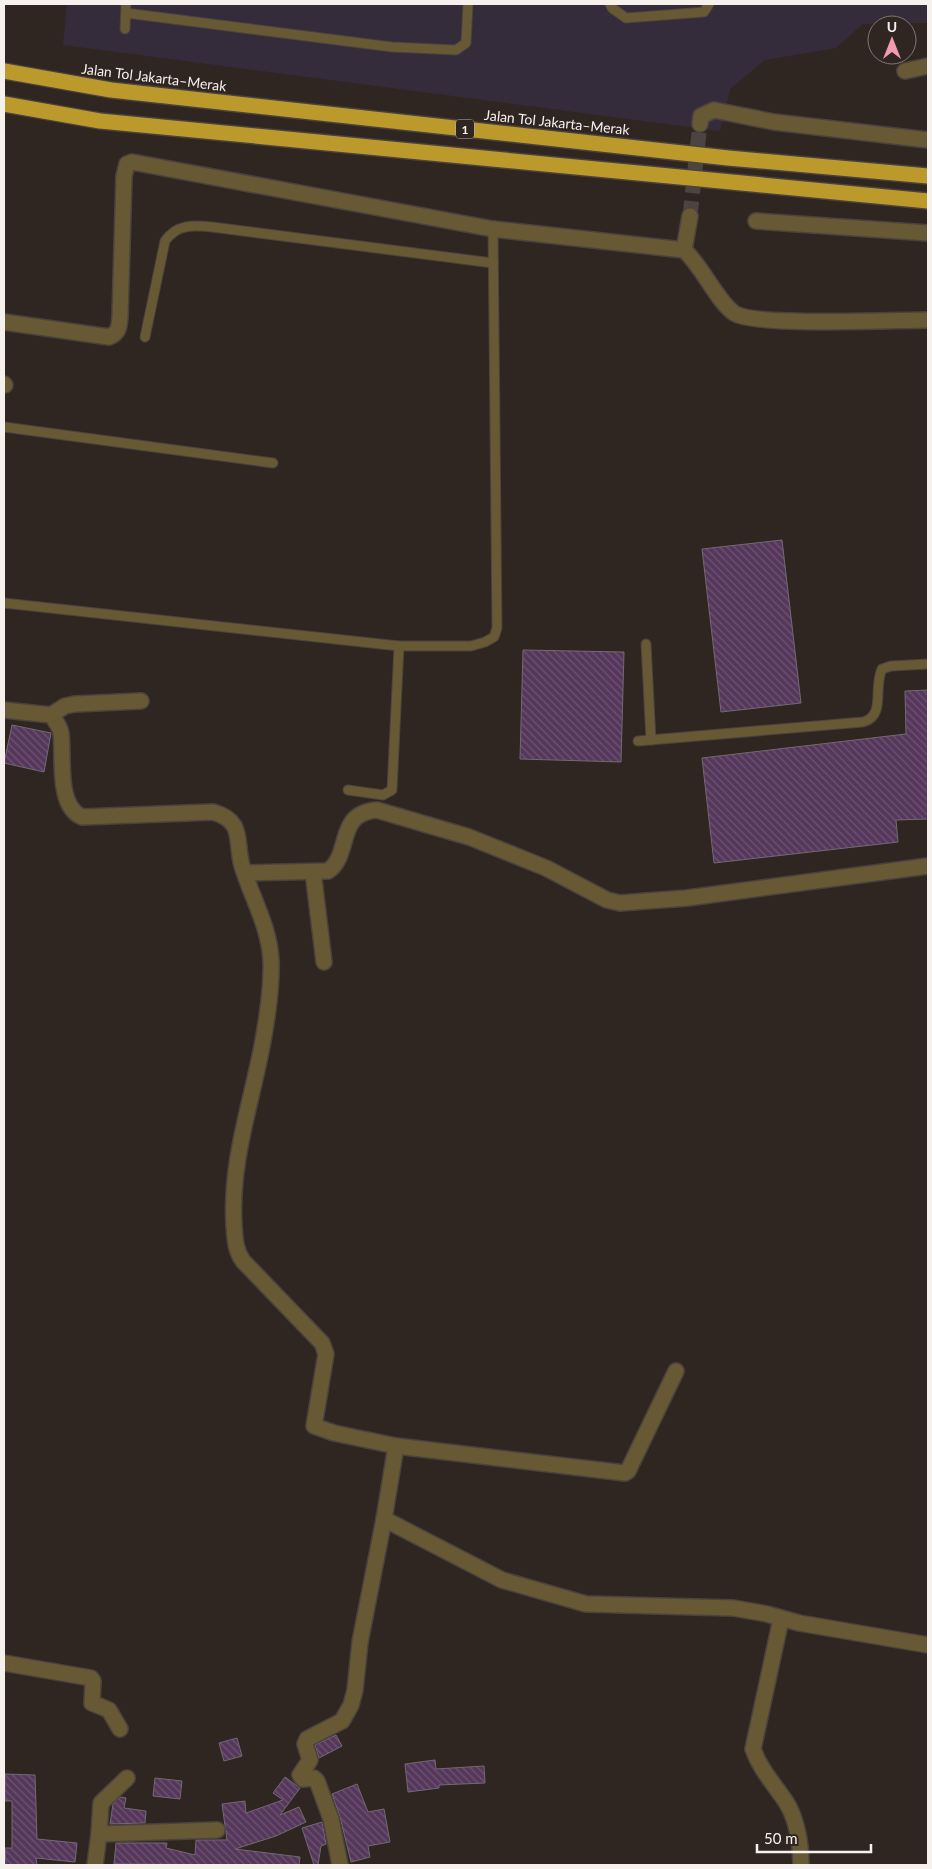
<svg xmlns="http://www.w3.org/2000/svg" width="932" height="1869" viewBox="0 0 932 1869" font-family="Lato,sans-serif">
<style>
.industrial{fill:#352c3b}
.building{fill:url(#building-back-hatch);stroke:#716a72}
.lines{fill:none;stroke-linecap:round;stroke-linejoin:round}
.minor-tunnel{stroke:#4d4441;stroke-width:15;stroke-dasharray:15 8;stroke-linecap:butt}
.service-casing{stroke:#4b423f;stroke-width:11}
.minor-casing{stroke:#4b423f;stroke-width:18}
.motorway-casing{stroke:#4b423f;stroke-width:18}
.service{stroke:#665933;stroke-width:9}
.minor{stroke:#665933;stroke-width:15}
.motorway{stroke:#bb9a2b;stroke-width:15}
.labels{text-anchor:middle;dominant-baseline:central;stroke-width:4;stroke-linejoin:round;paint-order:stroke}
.shield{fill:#2f2622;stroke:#bbb4b1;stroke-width:1}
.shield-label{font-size:12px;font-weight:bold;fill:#f7f1ee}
.street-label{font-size:14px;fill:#f7f1ee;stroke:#2f2622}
</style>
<defs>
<pattern id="building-back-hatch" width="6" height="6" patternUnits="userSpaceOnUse" patternTransform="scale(1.25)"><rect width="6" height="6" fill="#55375b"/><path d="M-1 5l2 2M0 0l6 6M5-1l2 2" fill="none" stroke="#6e5473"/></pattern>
</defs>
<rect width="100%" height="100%" fill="#2f2622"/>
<path class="industrial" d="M 67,4 L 928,4 L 928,23 L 863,24 L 836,48 L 765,60 L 730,89 L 720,131 L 63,45 Z"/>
<g class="building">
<path d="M 782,540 L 801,703 L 721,712 L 702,549 Z"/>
<path d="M 523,650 L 624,652 L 621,762 L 520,759 Z"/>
<path d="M 928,690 L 928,819 L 896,820 L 898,842 L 714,863 L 702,758 L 906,734 L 905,691 Z"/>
<path d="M 12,725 L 51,733 L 44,772 L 4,763 Z"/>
<path d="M 336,1735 L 342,1746 L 319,1758 L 315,1745 Z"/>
<path d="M 237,1738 L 242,1756 L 224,1761 L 219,1743 Z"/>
<path d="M 435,1760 L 436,1769 L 484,1766 L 485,1783 L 439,1785 L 439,1788 L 408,1792 L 405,1764 Z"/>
<path d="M 5,1774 L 35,1775 L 37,1839 L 77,1843 L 75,1862 L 36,1858 L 37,1865 L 6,1865 L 5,1848 L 12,1848 L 12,1801 L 5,1801 Z"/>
<path d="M 285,1777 L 300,1788 L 280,1815 L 299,1807 L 306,1822 L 276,1836 L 235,1849 L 300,1857 L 299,1865 L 114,1864 L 116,1843 L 167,1843 L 166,1848 L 195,1855 L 196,1840 L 227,1840 L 222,1804 L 245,1801 L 246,1813 L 283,1800 L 273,1793 Z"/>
<path d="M 155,1778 L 182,1781 L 180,1799 L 153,1796 Z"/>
<path d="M 357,1784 L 368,1812 L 384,1809 L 390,1842 L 368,1846 L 370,1857 L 351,1862 L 340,1817 L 332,1794 Z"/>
<path d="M 120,1797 L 126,1798 L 124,1808 L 146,1811 L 145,1823 L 110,1824 L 113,1804 Z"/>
<path d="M 322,1822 L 326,1844 L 321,1846 L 318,1865 L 314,1865 L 302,1828 Z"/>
</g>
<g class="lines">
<path class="minor-tunnel" d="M 690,216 L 700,124"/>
<defs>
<g id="service">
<path d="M 610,4 L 612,8 L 626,18 L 704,12 L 709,4"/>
<path d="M 126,13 L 392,47 L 456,50 L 466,43 L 468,4"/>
<path d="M 125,29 L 126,4"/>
<path d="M 145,337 L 165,241 C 177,224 193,225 212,227 L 493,263"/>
<path d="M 4,427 L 273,463"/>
<path d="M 4,603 L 399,646 L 471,646 L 485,642 L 494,637 L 497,628 L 493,229"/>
<path d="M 646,644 L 651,740"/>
<path d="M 638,741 L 863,722 C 886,716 873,687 882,669 L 891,666 L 928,664"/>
<path d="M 348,790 L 383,795 L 392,790 L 399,646"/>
</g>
<g id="minor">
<path d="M 905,71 L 928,66"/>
<path d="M 700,124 L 701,116 L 714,110 L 774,122 L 928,140"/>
<path d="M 756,221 L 928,233"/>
<path d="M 684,250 L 690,216"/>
<path d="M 4,322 L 109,337 C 119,333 119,327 120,317 L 124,176 L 127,164 L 132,162 L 493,229 L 684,250 C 702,266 717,301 734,313 C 754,327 896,320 928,320"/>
<path d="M 4,384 L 5,385"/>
<path d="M 4,710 L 51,715 C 55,721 60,726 61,733 C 64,756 56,806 82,817 L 213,812 C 245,821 235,841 242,866 C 252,898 269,926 271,960 C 272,984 268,1012 264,1035 C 253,1100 230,1158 234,1225 C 235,1238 235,1250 243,1261 L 322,1343 L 326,1354 L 314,1426 L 334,1433 L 396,1446 L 625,1473 L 628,1471 L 676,1371"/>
<path d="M 51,715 L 65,706 L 75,704 L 141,701"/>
<path d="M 313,872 L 324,962"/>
<path d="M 245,873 L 328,871 C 352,855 335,813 377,810 L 469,837 L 546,868 L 607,900 L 620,903 L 687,898 L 928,866"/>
<path d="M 396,1446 L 384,1519 L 502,1580 L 586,1604 L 733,1608 L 767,1614 L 799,1623 L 928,1645"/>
<path d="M 781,1619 L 753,1749 C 760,1769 774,1784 786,1802 C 797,1819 801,1845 801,1865"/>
<path d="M 4,1663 L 91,1678 L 93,1681 L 92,1703 L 109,1710 L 120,1729"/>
<path d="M 99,1834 L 101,1803 L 127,1778"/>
<path d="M 95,1865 L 99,1834 L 217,1830"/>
<path d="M 340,1865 L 331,1819 L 317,1781 L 314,1778 L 303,1779 L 300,1775 L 310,1760 L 305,1744 L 307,1739 L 342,1721 L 351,1705 L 355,1690 L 360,1642 L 384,1519"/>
</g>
<g id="motorway">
<path d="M 4,71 L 111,90 L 728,158 L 928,176"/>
<path d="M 4,104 L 100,121 L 928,201"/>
</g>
</defs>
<use href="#service" class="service-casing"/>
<use href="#minor" class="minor-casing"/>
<use href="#motorway" class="motorway-casing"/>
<use href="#service" class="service"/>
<use href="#minor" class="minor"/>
<use href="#motorway" class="motorway"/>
</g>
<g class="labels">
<rect class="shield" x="456" y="119.5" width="18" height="19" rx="4"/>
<g class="shield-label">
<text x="465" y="129">1</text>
</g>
<g class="street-label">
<text transform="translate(154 77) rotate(7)">Jalan Tol Jakarta–Merak</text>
<text transform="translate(557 122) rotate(6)">Jalan Tol Jakarta–Merak</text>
</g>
</g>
<rect width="932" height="1869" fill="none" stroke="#f7f1ee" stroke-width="10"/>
<g transform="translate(892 40)"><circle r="24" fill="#2f2622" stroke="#7f7774"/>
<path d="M0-4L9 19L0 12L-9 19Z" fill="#f29ab0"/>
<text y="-8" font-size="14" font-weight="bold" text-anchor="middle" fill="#f7f1ee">U</text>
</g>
<path d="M757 1844v8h114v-8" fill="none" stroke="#f7f1ee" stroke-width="2.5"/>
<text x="764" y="1844" font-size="15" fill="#f7f1ee" stroke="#2f2622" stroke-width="4" paint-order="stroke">50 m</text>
</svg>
